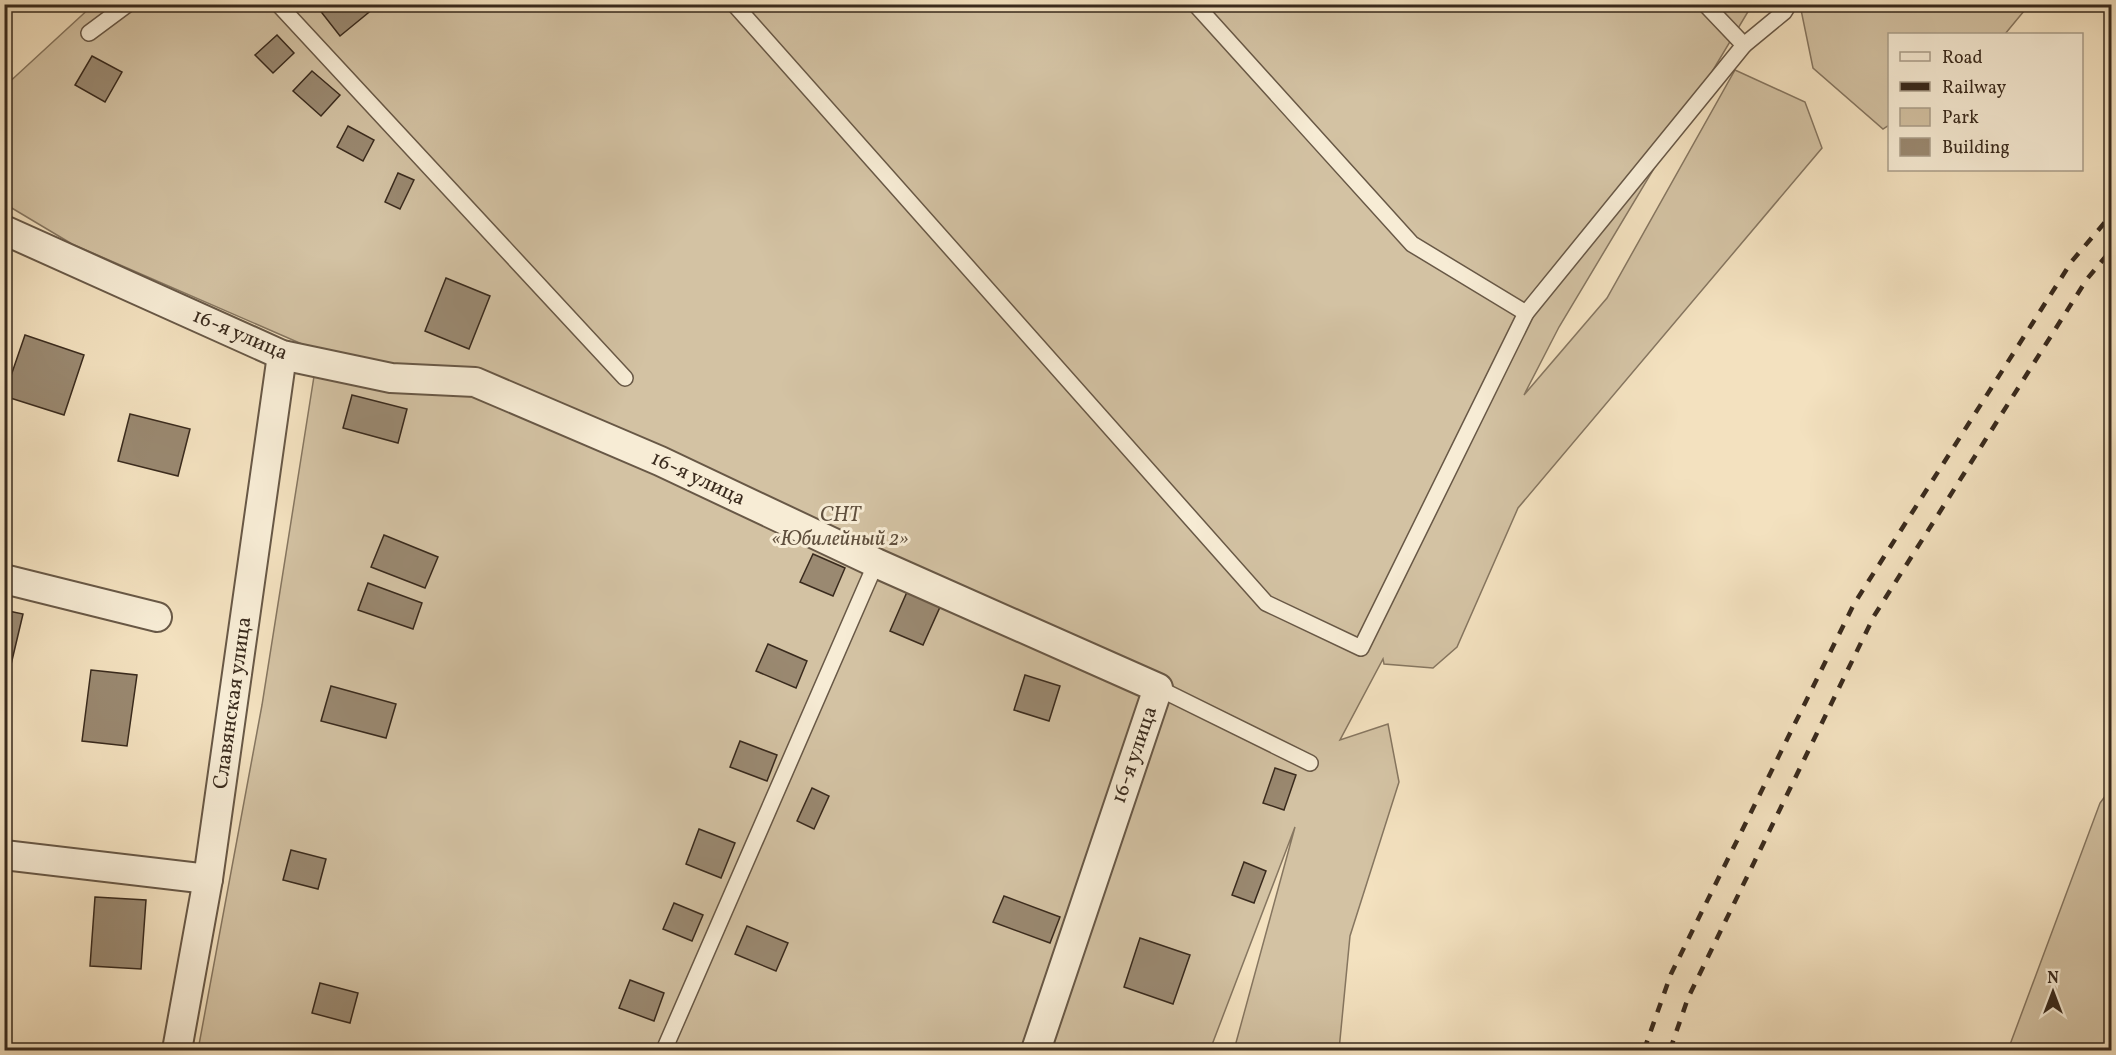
<svg xmlns="http://www.w3.org/2000/svg" width="2116" height="1055" viewBox="0 0 2116 1055" font-family="Vollkorn,serif">
<style>
.green{fill:#d3c2a3;stroke:#867660;stroke-width:1.5}
.building{fill:#9a8971;stroke:#392a1d;stroke-width:1.5}
.lines{fill:none;stroke-linecap:round;stroke-linejoin:round}
.service-casing{stroke:#685846;stroke-width:18}
.minor-casing{stroke:#685846;stroke-width:32}
.service{stroke:#f7ecd5;stroke-width:15}
.minor{stroke:#f7ecd5;stroke-width:28}
.rail{stroke:#392a1d;stroke-width:4.5;stroke-dasharray:10 10;stroke-linecap:butt}
.labels{text-anchor:middle;dominant-baseline:central;stroke-width:6;stroke-linejoin:round;paint-order:stroke}
.street-label{font-size:21px;fill:#392a1d;stroke:#f7ecd5}
.park-label{font-size:21px;font-style:italic;fill:#60503e;stroke:#f7ecd5}
</style>
<rect width="100%" height="100%" fill="#f3e1bf"/>
<filter id="stains"><feTurbulence type="fractalNoise" baseFrequency=".00333" numOctaves="4"/><feColorMatrix values="0 0 0 0 .2 0 0 0 0 .09 0 0 0 0 .02 0 0 0 .5 -.17"/></filter>
<radialGradient id="worn" r=".72"><stop offset=".6" stop-color="#630" stop-opacity="0"/><stop offset="1" stop-color="#630" stop-opacity=".3"/></radialGradient>
<g class="green">
<path d="M 93,5 L 1752,5 L 1559,327 L 1524,395 L 1607,298 L 1735,70 L 1805,102 L 1822,148 L 1518,508 L 1457,647 L 1433,668 L 1384,664 L 1383,659 L 1340,740 L 1388,724 L 1399,782 L 1350,936 L 1339,1050 L 1234,1050 L 1295,827 L 1210,1050 L 198,1050 L 262,705 L 318,351 L 72,244 L 5,204 L 5,86 Z"/>
<path d="M 1800,5 L 1800,4 L 2029,5 L 2005,34 L 1890,34 L 1889,125 L 1883,129 L 1813,68 Z"/>
<path d="M 2111,788 L 2111,1050 L 2008,1050 L 2100,803 Z"/>
</g>
<g class="building">
<path d="M 315,4 L 379,4 L 340,36 Z"/>
<path d="M 277,35 L 294,53 L 273,73 L 255,55 Z"/>
<path d="M 92,56 L 122,72 L 105,102 L 75,85 Z"/>
<path d="M 312,71 L 340,95 L 321,116 L 293,91 Z"/>
<path d="M 348,126 L 374,140 L 363,161 L 337,147 Z"/>
<path d="M 398,173 L 414,180 L 400,209 L 385,202 Z"/>
<path d="M 446,278 L 490,296 L 469,349 L 425,331 Z"/>
<path d="M 25,335 L 84,355 L 64,415 L 4,396 Z"/>
<path d="M 352,395 L 407,409 L 398,443 L 343,428 Z"/>
<path d="M 130,414 L 190,429 L 178,476 L 118,461 Z"/>
<path d="M 384,535 L 438,557 L 425,588 L 371,567 Z"/>
<path d="M 813,554 L 845,568 L 833,596 L 800,582 Z"/>
<path d="M 368,583 L 422,603 L 413,629 L 358,610 Z"/>
<path d="M 907,592 L 940,607 L 923,645 L 890,631 Z"/>
<path d="M 4,610 L 23,614 L 9,673 L 4,672 Z"/>
<path d="M 768,644 L 807,661 L 796,688 L 756,671 Z"/>
<path d="M 91,670 L 137,675 L 127,746 L 82,741 Z"/>
<path d="M 1025,675 L 1060,686 L 1049,721 L 1014,710 Z"/>
<path d="M 331,686 L 396,704 L 386,738 L 321,721 Z"/>
<path d="M 740,741 L 777,755 L 767,781 L 730,767 Z"/>
<path d="M 1275,768 L 1296,775 L 1284,810 L 1263,803 Z"/>
<path d="M 812,788 L 829,796 L 814,829 L 797,821 Z"/>
<path d="M 699,829 L 735,843 L 721,878 L 686,864 Z"/>
<path d="M 291,850 L 326,859 L 318,889 L 283,880 Z"/>
<path d="M 1244,862 L 1266,871 L 1254,903 L 1232,895 Z"/>
<path d="M 1004,896 L 1060,917 L 1050,943 L 993,922 Z"/>
<path d="M 95,897 L 146,900 L 141,969 L 90,966 Z"/>
<path d="M 674,903 L 703,915 L 692,941 L 663,929 Z"/>
<path d="M 747,926 L 788,943 L 776,971 L 735,954 Z"/>
<path d="M 1140,938 L 1190,955 L 1173,1004 L 1124,987 Z"/>
<path d="M 630,980 L 664,993 L 654,1021 L 619,1008 Z"/>
<path d="M 320,983 L 358,993 L 350,1023 L 312,1013 Z"/>
</g>
<g class="lines">
<defs>
<g id="service">
<path d="M 278,4 L 625,378"/>
<path d="M 734,4 L 1266,603 L 1361,648 L 1526,313 L 1744,45 L 1784,12 L 1789,4"/>
<path d="M 1195,4 L 1412,244 L 1526,313"/>
<path d="M 1705,4 L 1744,45"/>
<path d="M 89,33 L 128,4"/>
<path d="M 1158,688 L 1310,763"/>
<path d="M 664,1050 L 876,563"/>
</g>
<g id="minor">
<path d="M 4,230 L 282,355 L 391,378 L 475,382 L 660,461 L 876,563 L 1158,688 L 1036,1050"/>
<path d="M 4,579 L 157,617"/>
<path d="M 4,855 L 208,879"/>
<path d="M 177,1050 L 208,879 L 282,355"/>
</g>
</defs>
<use href="#service" class="service-casing"/>
<use href="#minor" class="minor-casing"/>
<use href="#service" class="service"/>
<use href="#minor" class="minor"/>
<g class="rail">
<path d="M 1644,1050 L 1671,974 L 1854,604 L 2072,261 L 2112,214"/>
<path d="M 1670,1050 L 1688,998 L 1874,616 L 2087,279 L 2112,249"/>
</g>
</g>
<g class="labels">
<g class="street-label">
<text transform="translate(240 335) rotate(23)">16-я улица</text>
<text transform="translate(698 479) rotate(25)">16-я улица</text>
<text transform="translate(233 703) rotate(-82)">Славянская улица</text>
<text transform="translate(1135 755) rotate(-71)">16-я улица</text>
</g>
<g class="park-label">
<text x="840" y="515">СНТ<tspan x="840" dy="24">«Юбилейный 2»</tspan></text>
</g>
</g>
<rect width="2116" height="1055" fill="none" stroke="#f3e1bf" stroke-width="24"/>
<rect x="6" y="6" width="2104" height="1043" fill="none" stroke="#392a1d" stroke-width="3"/>
<rect x="12" y="12" width="2092" height="1031" fill="none" stroke="#392a1d" stroke-width="1.5"/>
<rect x="1888" y="33" width="195" height="138" fill="#f7ecd5" stroke="#ab9e8b" stroke-width="1.5"/>
<rect x="1900" y="52" width="30" height="9" fill="#f7ecd5" stroke="#ab9e8b" stroke-width="1.5"/>
<text x="1942" y="63" font-size="18" fill="#392a1d">Road</text>
<rect x="1900" y="82" width="30" height="9" fill="#392a1d" stroke="#ab9e8b" stroke-width="1.5"/>
<text x="1942" y="93" font-size="18" fill="#392a1d">Railway</text>
<rect x="1900" y="108" width="30" height="18" fill="#d3c2a3" stroke="#ab9e8b" stroke-width="1.5"/>
<text x="1942" y="123" font-size="18" fill="#392a1d">Park</text>
<rect x="1900" y="138" width="30" height="18" fill="#9a8971" stroke="#ab9e8b" stroke-width="1.5"/>
<text x="1942" y="153" font-size="18" fill="#392a1d">Building</text>
<g transform="translate(2053 992)" stroke="#f7ecd5" stroke-width="4.5" paint-order="stroke">
<path d="M0-4.5L10 22L0 15L-10 22Z" fill="#392a1d"/>
<text y="-9" font-size="16" font-weight="bold" text-anchor="middle" fill="#392a1d">N</text>
</g>
<rect width="100%" height="100%" filter="url(#stains)"/>
<rect width="100%" height="100%" fill="url(#worn)"/>
</svg>
